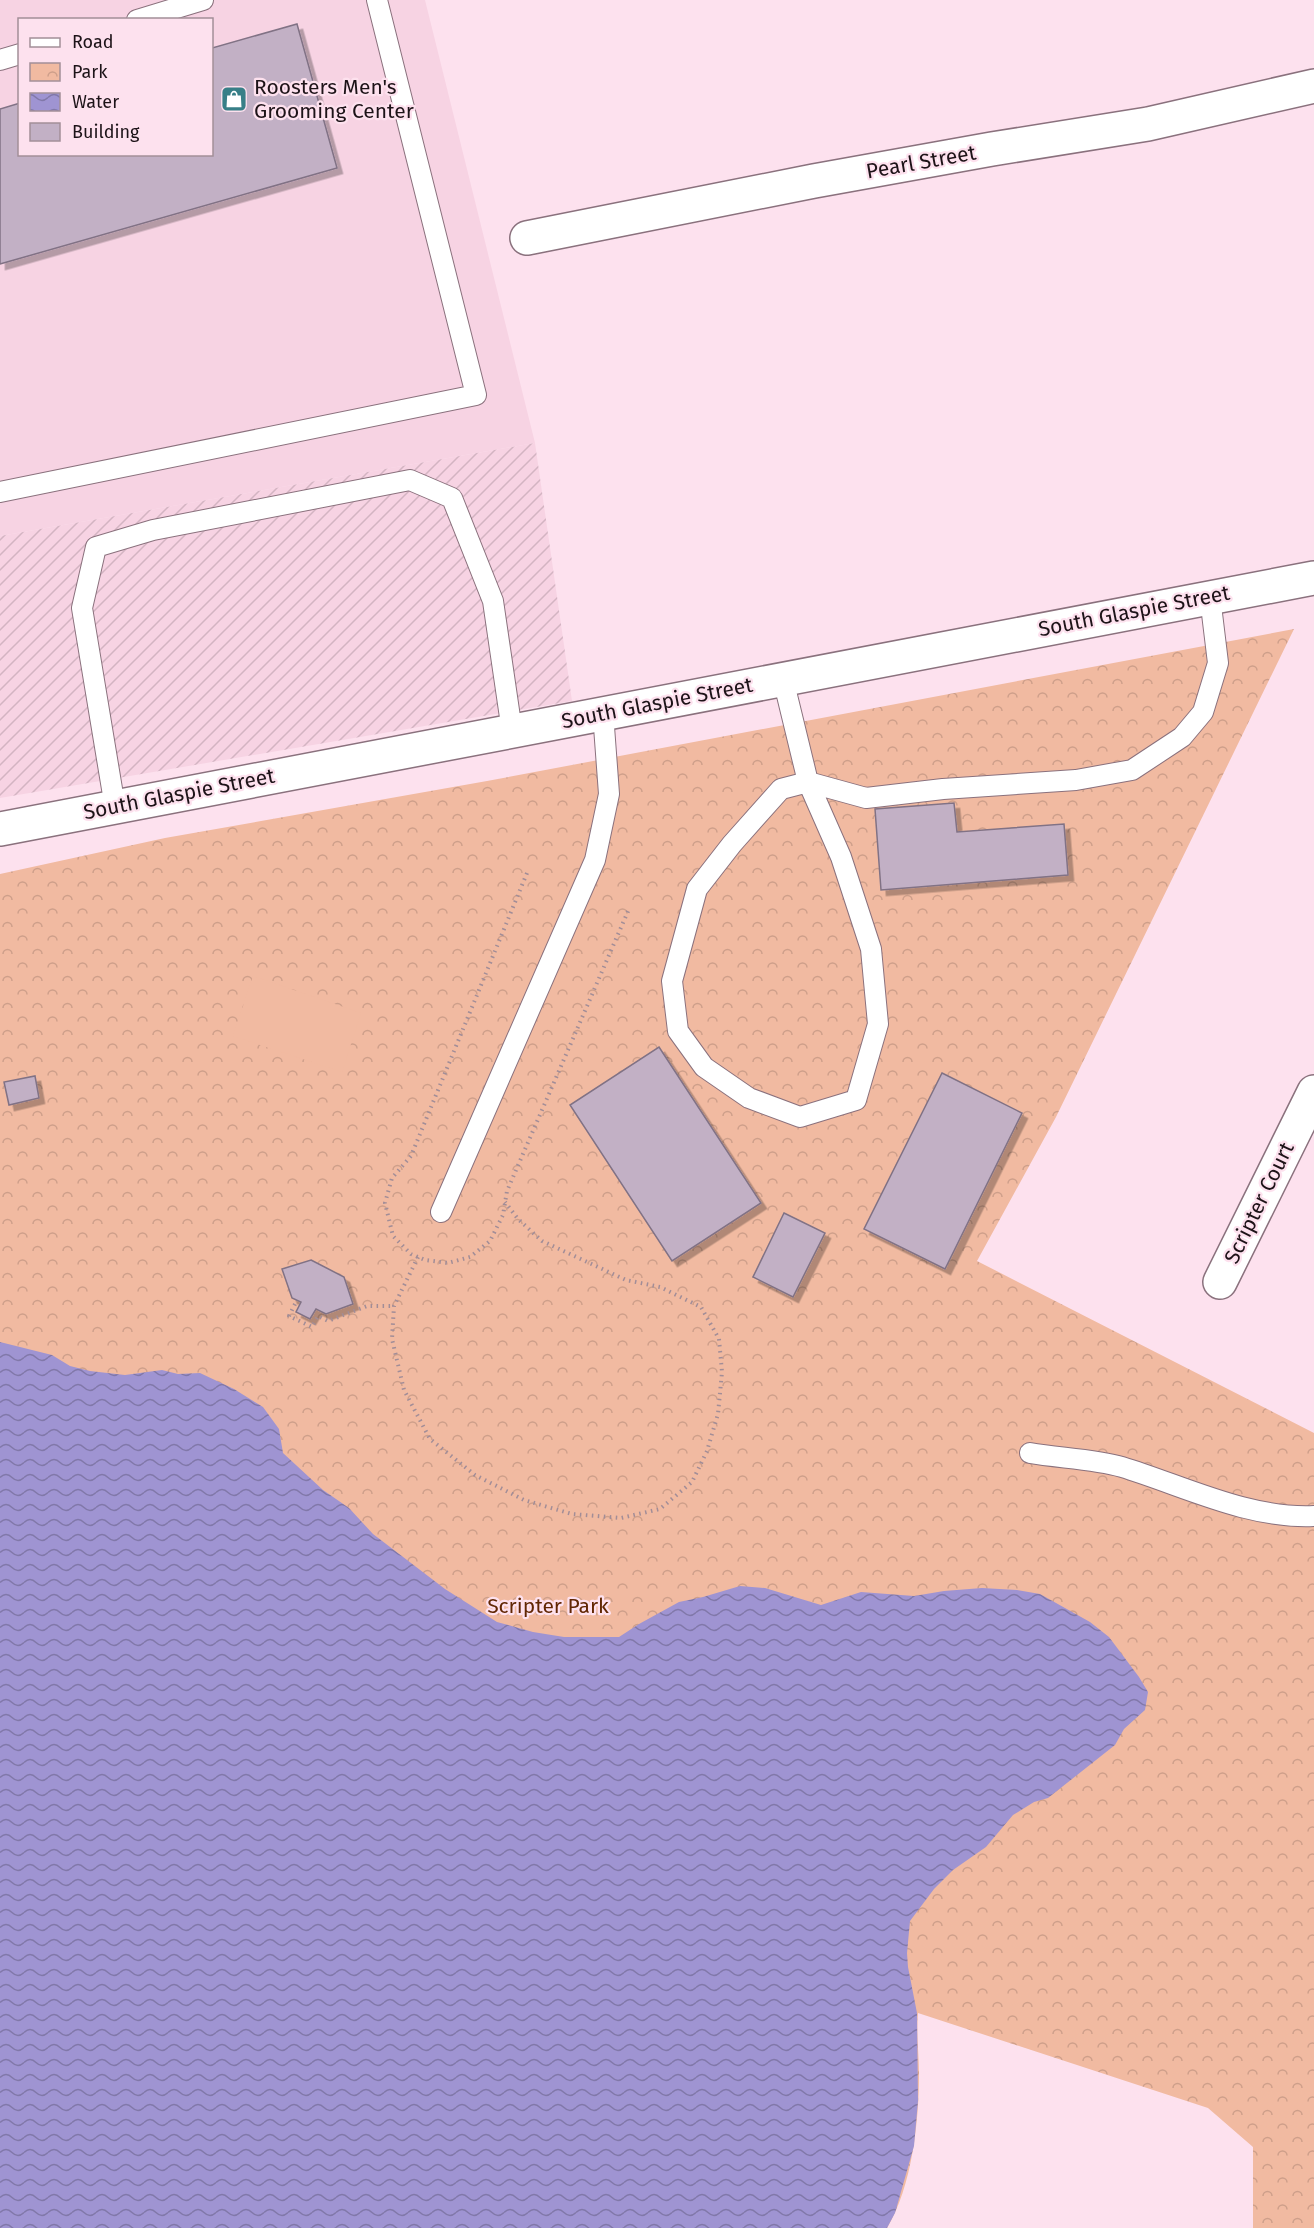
<svg xmlns="http://www.w3.org/2000/svg" width="1314" height="2228" viewBox="0 0 1314 2228" font-family="'Fira Sans',sans-serif">
<style>
.built{fill:#f7d3e3;fill-rule:evenodd}
.industrial{fill:url(#industrial-furrows)}
.park{fill:url(#park-crowns)}
.pitch{fill:#f1baa1}
.water{fill:url(#water-waves)}
.building{fill:#c2b0c5;stroke:#817285;stroke-width:1.5;filter:url(#shadow)}
.lines{fill:none;stroke-linecap:round;stroke-linejoin:round}
.lane-casing{stroke:#8a717d;stroke-width:22}
.street-casing{stroke:#8a717d;stroke-width:36}
.path{stroke:#a28d97;stroke-width:4;stroke-dasharray:1.5 4.5;stroke-linecap:butt}
.lane{stroke:#fff;stroke-width:20}
.street{stroke:#fff;stroke-width:33}
.labels{text-anchor:middle;dominant-baseline:central;stroke-width:4.5;stroke-linejoin:round;paint-order:stroke}
.poi-label{font-size:21px;fill:#1d1318;stroke:#fde1ee;text-anchor:start}
.street-label{font-size:21px;fill:#1d1318;stroke:#fde1ee}
.park-label{font-size:21px;fill:#612602;stroke:#fde1ee}
</style>
<defs>
<pattern id="industrial-furrows" width="10" height="10" patternUnits="userSpaceOnUse" patternTransform="scale(1.5)"><rect width="10" height="10" fill="#f7d3e3"/><path d="M-1 1l2-2M0 10L10 0M9 11l2-2" fill="none" stroke="#d3b4c2"/></pattern>
<pattern id="park-crowns" width="20" height="18" patternUnits="userSpaceOnUse" patternTransform="scale(1.5)"><rect width="20" height="18" fill="#f1baa1"/><path d="M2 6a3 3 0 1 1 6 0M12 15a3 3 0 1 1 6 0" fill="none" stroke="#ce9f8a"/></pattern>
<pattern id="water-waves" width="16" height="10" patternUnits="userSpaceOnUse" patternTransform="scale(1.5)"><rect width="16" height="10" fill="#9f94d2"/><path d="M0 5q4-4 8 0t8 0" fill="none" stroke="#8178a9"/></pattern>
<filter id="shadow"><feDropShadow dx="5.5" dy="5.5" stdDeviation="0" flood-color="#0004"/></filter>
</defs>
<rect width="100%" height="100%" fill="#fde1ee"/>
<path class="built" d="M 0,0 L 425,0 L 535,443 L 0,536 ZM 20,20 L 212,20 L 212,154 L 20,154 Z"/>
<path class="industrial" d="M 535,443 L 572,701 L 0,798 L 0,536 Z"/>
<path class="park" d="M 1294,629 L 1056,1117 L 977,1261 L 1314,1433 L 1314,2228 L 1253,2228 L 1253,2147 L 1208,2108 L 918,2013 C 916,2033 919,2054 919,2074 C 919,2121 912,2187 887,2228 L 0,2228 L 0,874 L 165,838 L 487,781 Z"/>
<path class="pitch" d="M 253,976 L 361,1013 L 342,1072 L 233,1036 Z"/>
<path class="water" d="M 0,1342 L 52,1355 L 70,1366 L 90,1371 L 125,1375 L 162,1370 L 178,1374 L 200,1373 L 234,1389 L 263,1407 L 279,1429 L 283,1453 L 323,1490 L 349,1508 L 373,1534 L 445,1589 L 497,1622 L 533,1632 L 564,1637 L 619,1637 L 639,1624 L 679,1602 L 703,1597 L 740,1586 L 765,1588 L 821,1605 L 861,1592 L 914,1596 L 944,1591 L 982,1588 L 1017,1590 L 1040,1594 L 1090,1622 L 1109,1637 L 1139,1677 L 1148,1692 L 1145,1710 L 1124,1729 L 1115,1745 L 1048,1798 L 1034,1802 L 1013,1815 L 986,1847 L 953,1870 L 934,1889 L 910,1921 L 907,1953 L 908,1967 L 917,2013 L 918,2101 L 914,2146 L 895,2213 L 887,2228 L 0,2228 Z"/>
<g class="building">
<path d="M 297,24 L 337,168 L 0,264 L 0,109 L 20,103 L 20,154 L 212,154 L 212,48 Z"/>
<path d="M 954,803 L 957,832 L 1064,824 L 1068,875 L 881,890 L 875,809 Z"/>
<path d="M 659,1047 L 761,1203 L 672,1261 L 570,1105 Z"/>
<path d="M 942,1073 L 1022,1113 L 945,1269 L 864,1229 Z"/>
<path d="M 35,1076 L 39,1098 L 9,1105 L 4,1082 Z"/>
<path d="M 784,1213 L 825,1233 L 793,1297 L 753,1277 Z"/>
<path d="M 311,1260 L 344,1277 L 353,1304 L 326,1314 L 316,1309 L 310,1319 L 296,1312 L 301,1302 L 292,1298 L 282,1269 Z"/>
</g>
<g class="lines">
<defs>
<g id="lane">
<path d="M 137,20 L 203,0"/>
<path d="M 0,60 L 20,54"/>
<path d="M 0,492 L 476,395 L 377,0"/>
<path d="M 783,679 L 808,782 L 841,857 L 871,949 L 878,1024 L 856,1100 L 800,1117 L 749,1098 L 704,1067 L 678,1031 L 672,981 L 697,889 L 732,844 L 781,789 L 808,782 L 866,798 L 943,789 L 1076,780 L 1132,770 L 1182,737 L 1203,712 L 1218,663 L 1210,597"/>
<path d="M 115,807 L 82,608 L 96,547 L 153,530 L 410,480 L 452,498 L 493,601 L 512,731"/>
<path d="M 441,1212 L 595,860 L 609,794 L 603,713"/>
<path d="M 1030,1453 C 1058,1458 1095,1459 1122,1467 C 1184,1486 1248,1519 1314,1516"/>
</g>
<g id="street">
<path d="M 527,238 L 814,181 L 992,149 L 1148,124 L 1314,86"/>
<path d="M 0,829 L 1314,578"/>
<path d="M 1220,1282 L 1314,1092"/>
</g>
</defs>
<use href="#lane" class="lane-casing"/>
<use href="#street" class="street-casing"/>
<g class="path">
<path d="M 527,873 L 411,1156 L 392,1178 L 385,1203 L 393,1236 L 411,1254 L 425,1260 L 448,1263 L 470,1257 L 490,1241 L 503,1215 L 507,1191 L 629,909"/>
<path d="M 418,1257 L 394,1306 L 392,1339 L 404,1390 L 430,1439 L 475,1475 L 524,1500 L 572,1514 L 621,1518 L 660,1509 L 692,1482 L 707,1451 L 718,1414 L 722,1372 L 719,1339 L 701,1307 L 660,1287 L 626,1280 L 542,1241 L 518,1219 L 505,1202"/>
<path d="M 295,1304 L 289,1316 L 312,1327 L 318,1316 L 328,1321 L 367,1306 L 394,1306"/>
</g>
<use href="#lane" class="lane"/>
<use href="#street" class="street"/>
</g>
<defs>
<symbol id="shop-square" viewBox="-11 -11 22 22"><rect x="-9" y="-9" width="18" height="18" rx="4" fill="#377f87" stroke="#fde1ee"/><path d="M-5-2.5h2.3a2.7 3.5 0 0 1 5.4 0H5L5.5 6h-11ZM-1.5-2.5h3a1.5 2.3 0 0 0-3 0Z" fill="#fff"/></symbol>
</defs>
<g fill-rule="evenodd">
<use href="#shop-square" x="219" y="84" width="30" height="30"/>
</g>
<g class="labels">
<g class="poi-label">
<text x="254" y="87">Roosters Men's<tspan x="254" dy="24">Grooming Center</tspan></text>
</g>
<g class="street-label">
<text transform="translate(921 162) rotate(-10)">Pearl Street</text>
<text transform="translate(1134 611) rotate(-11)">South Glaspie Street</text>
<text transform="translate(657 703) rotate(-11)">South Glaspie Street</text>
<text transform="translate(179 794) rotate(-11)">South Glaspie Street</text>
<text transform="translate(1259 1203) rotate(-64)">Scripter Court</text>
</g>
<g class="park-label">
<text x="548" y="1606">Scripter Park</text>
</g>
</g>
<rect x="18" y="18" width="195" height="138" fill="#fde1ee" stroke="#a38f98" stroke-width="1.5"/>
<rect x="30" y="38" width="30" height="9" fill="#ffffff" stroke="#a38f98" stroke-width="1.5"/>
<text x="72" y="48" font-size="18" fill="#1d1318">Road</text>
<rect x="30" y="63" width="30" height="18" fill="url(#park-crowns)" stroke="#a38f98" stroke-width="1.5"/>
<text x="72" y="78" font-size="18" fill="#1d1318">Park</text>
<rect x="30" y="93" width="30" height="18" fill="url(#water-waves)" stroke="#a38f98" stroke-width="1.5"/>
<text x="72" y="108" font-size="18" fill="#1d1318">Water</text>
<rect x="30" y="123" width="30" height="18" fill="#c2b0c5" stroke="#a38f98" stroke-width="1.5"/>
<text x="72" y="138" font-size="18" fill="#1d1318">Building</text>
</svg>
